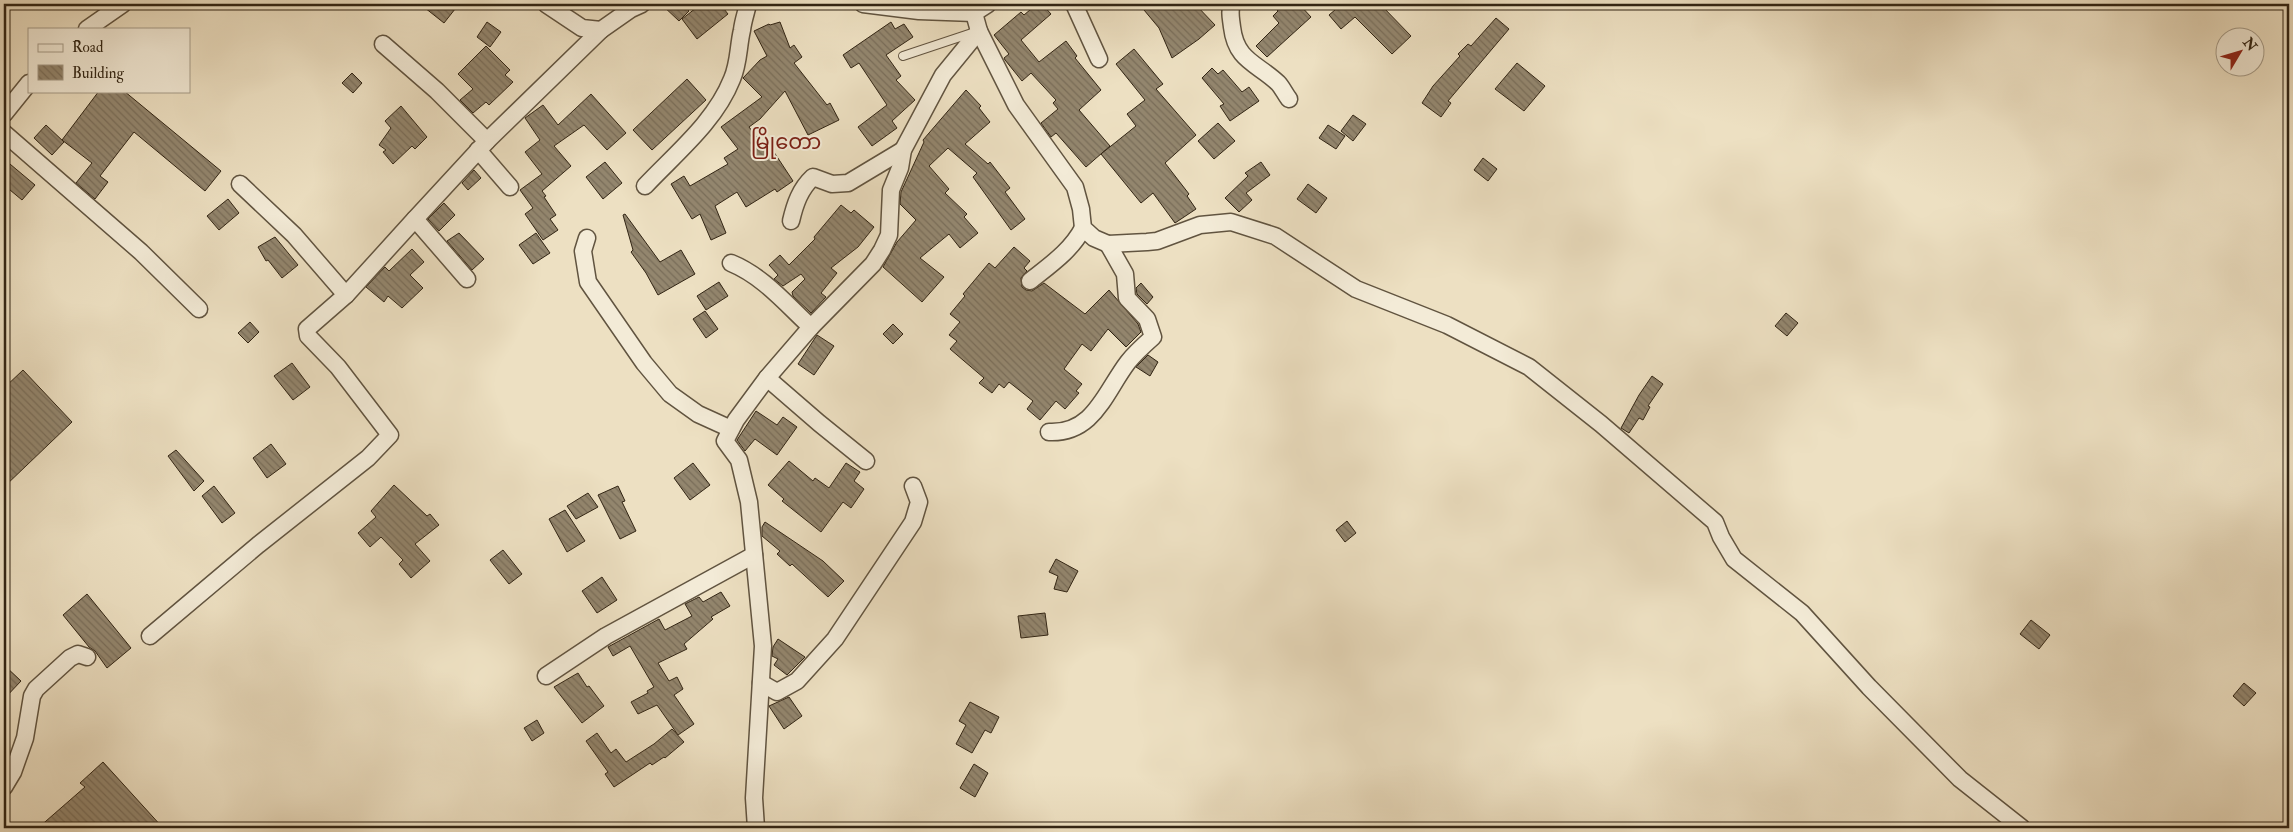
<svg xmlns="http://www.w3.org/2000/svg" width="2293" height="832" viewBox="0 0 2293 832" font-family="'IM FELL Double Pica','Noto Sans Myanmar',serif">
<style>
.building{fill:url(#building-back-hatch);stroke:#322514}
.lines{fill:none;stroke-linecap:round;stroke-linejoin:round}
.lane-casing{stroke:#615440;stroke-width:10}
.street-casing{stroke:#615440;stroke-width:19}
.lane{stroke:#f3ebd7;stroke-width:8}
.street{stroke:#f3ebd7;stroke-width:16}
.labels{text-anchor:middle;dominant-baseline:central;stroke-width:4;stroke-linejoin:round;paint-order:stroke}
.quarter-label{font-size:21px;fill:#7a1f14;stroke:#f3ebd7}
</style>
<defs>
<pattern id="building-back-hatch" width="6" height="6" patternUnits="userSpaceOnUse" patternTransform="scale(1.25)"><rect width="6" height="6" fill="#93866e"/><path d="M-1 5l2 2M0 0l6 6M5-1l2 2" fill="none" stroke="#796d59"/></pattern>
</defs>
<rect width="100%" height="100%" fill="#ede0c2"/>
<filter id="stains"><feTurbulence type="fractalNoise" baseFrequency=".004" numOctaves="4"/><feColorMatrix values="0 0 0 0 .2 0 0 0 0 .09 0 0 0 0 .02 0 0 0 .5 -.17"/></filter>
<radialGradient id="worn" r=".72"><stop offset=".6" stop-color="#630" stop-opacity="0"/><stop offset="1" stop-color="#630" stop-opacity=".3"/></radialGradient>
<g class="building">
<path d="M 420,4 L 459,4 L 444,23 Z"/>
<path d="M 661,4 L 682,4 L 689,11 L 679,21 Z"/>
<path d="M 701,4 L 720,4 L 728,14 L 697,39 L 682,19 Z"/>
<path d="M 1037,4 L 1042,4 L 1051,14 L 1021,40 L 1039,62 L 1066,41 L 1077,56 L 1075,58 L 1101,90 L 1079,110 L 1110,146 L 1086,167 L 1056,133 L 1051,137 L 1041,123 L 1058,109 L 1053,103 L 1056,100 L 1031,73 L 1022,81 L 1005,60 L 1004,58 L 1009,54 L 994,35 L 1021,12 L 1024,15 Z"/>
<path d="M 1139,4 L 1195,4 L 1215,25 L 1199,39 L 1172,58 L 1159,28 Z"/>
<path d="M 1272,4 L 1299,4 L 1311,17 L 1267,57 L 1256,46 L 1279,23 L 1273,16 L 1278,11 Z"/>
<path d="M 1342,4 L 1380,4 L 1411,36 L 1392,54 L 1355,17 L 1341,29 L 1329,15 Z"/>
<path d="M 1496,18 L 1509,29 L 1448,101 L 1451,103 L 1441,117 L 1422,103 L 1433,86 L 1460,56 L 1458,54 L 1468,44 L 1471,46 Z"/>
<path d="M 487,22 L 501,32 L 490,47 L 477,37 Z"/>
<path d="M 780,22 L 790,48 L 794,45 L 802,57 L 794,63 L 827,105 L 830,103 L 839,120 L 808,135 L 785,91 L 760,119 L 749,127 L 766,149 L 770,146 L 793,181 L 777,192 L 775,189 L 746,207 L 737,192 L 715,206 L 726,233 L 711,240 L 700,214 L 692,219 L 671,184 L 684,176 L 690,186 L 728,164 L 724,158 L 738,149 L 721,127 L 762,97 L 743,78 L 760,60 L 767,56 L 754,31 L 769,24 L 770,25 Z"/>
<path d="M 891,22 L 895,29 L 904,24 L 913,37 L 886,55 L 901,76 L 896,80 L 915,100 L 892,121 L 897,128 L 872,146 L 858,127 L 887,105 L 859,63 L 851,68 L 843,55 Z"/>
<path d="M 486,46 L 510,70 L 505,75 L 513,82 L 489,105 L 486,102 L 473,113 L 460,100 L 473,89 L 458,74 Z"/>
<path d="M 1134,49 L 1163,84 L 1156,89 L 1196,135 L 1165,163 L 1189,194 L 1187,196 L 1196,209 L 1175,223 L 1153,193 L 1141,203 L 1101,154 L 1136,126 L 1127,114 L 1145,100 L 1116,64 Z"/>
<path d="M 1517,63 L 1545,86 L 1524,111 L 1495,89 Z"/>
<path d="M 1212,68 L 1218,74 L 1223,70 L 1242,92 L 1249,87 L 1259,101 L 1230,121 L 1220,106 L 1224,104 L 1202,78 Z"/>
<path d="M 352,73 L 362,83 L 353,93 L 342,83 Z"/>
<path d="M 687,79 L 706,100 L 652,150 L 633,130 Z"/>
<path d="M 966,90 L 981,106 L 979,108 L 990,122 L 965,144 L 988,164 L 990,162 L 1010,188 L 1005,192 L 1025,219 L 1011,230 L 973,177 L 977,173 L 948,148 L 929,166 L 949,189 L 945,193 L 967,214 L 964,217 L 978,233 L 960,248 L 949,234 L 920,258 L 944,277 L 922,302 L 883,267 L 897,242 L 916,220 L 900,204 L 901,192 L 924,142 L 923,140 Z"/>
<path d="M 99,91 L 124,91 L 221,171 L 205,191 L 134,132 L 100,176 L 108,182 L 95,199 L 76,183 L 92,163 L 62,140 Z"/>
<path d="M 591,94 L 626,133 L 607,150 L 584,125 L 554,146 L 571,166 L 542,191 L 546,196 L 544,197 L 556,215 L 550,219 L 558,230 L 543,240 L 525,214 L 533,208 L 520,190 L 542,174 L 525,152 L 540,140 L 525,118 L 543,105 L 558,125 Z"/>
<path d="M 401,106 L 427,137 L 415,149 L 412,146 L 393,164 L 383,152 L 386,150 L 379,145 L 391,128 L 385,121 Z"/>
<path d="M 1353,115 L 1366,124 L 1353,141 L 1341,131 Z"/>
<path d="M 1218,123 L 1235,141 L 1214,159 L 1198,141 Z"/>
<path d="M 46,125 L 64,142 L 52,155 L 34,138 Z"/>
<path d="M 1328,125 L 1345,136 L 1336,149 L 1319,138 Z"/>
<path d="M 1483,158 L 1497,169 L 1488,181 L 1474,170 Z"/>
<path d="M 4,159 L 35,185 L 22,200 L 4,185 Z"/>
<path d="M 605,162 L 622,183 L 603,199 L 586,177 Z"/>
<path d="M 1261,162 L 1270,175 L 1246,193 L 1252,200 L 1239,212 L 1225,198 L 1248,176 L 1245,173 Z"/>
<path d="M 474,170 L 481,178 L 468,190 L 462,183 Z"/>
<path d="M 1308,184 L 1327,198 L 1316,213 L 1297,199 Z"/>
<path d="M 228,199 L 239,213 L 219,230 L 207,216 Z"/>
<path d="M 444,203 L 455,215 L 439,231 L 428,219 Z"/>
<path d="M 841,205 L 851,213 L 854,210 L 874,227 L 858,247 L 831,268 L 837,273 L 821,293 L 826,297 L 811,313 L 793,296 L 792,292 L 805,279 L 801,274 L 783,286 L 774,279 L 778,275 L 769,265 L 780,255 L 789,265 L 815,239 L 814,237 Z"/>
<path d="M 625,214 L 660,262 L 681,250 L 695,274 L 658,295 L 646,273 L 631,252 L 633,250 L 623,215 Z"/>
<path d="M 459,233 L 484,259 L 472,270 L 447,241 Z"/>
<path d="M 536,233 L 550,253 L 533,264 L 519,245 Z"/>
<path d="M 275,237 L 298,265 L 282,278 L 268,260 L 266,261 L 258,247 Z"/>
<path d="M 1014,247 L 1030,261 L 1024,268 L 1027,271 L 1021,278 L 1022,287 L 1026,290 L 1032,291 L 1044,283 L 1085,314 L 1109,290 L 1138,324 L 1141,332 L 1126,347 L 1108,329 L 1091,351 L 1082,344 L 1064,369 L 1082,384 L 1076,391 L 1079,393 L 1065,409 L 1056,401 L 1040,420 L 1027,409 L 1033,401 L 1009,382 L 1004,388 L 999,384 L 992,393 L 979,383 L 984,378 L 950,349 L 957,341 L 949,335 L 960,322 L 950,314 L 965,296 L 963,294 L 989,263 L 995,268 Z"/>
<path d="M 412,249 L 424,262 L 410,275 L 423,288 L 402,308 L 388,296 L 384,302 L 366,287 L 385,267 L 389,271 Z"/>
<path d="M 719,282 L 728,296 L 706,310 L 697,296 Z"/>
<path d="M 1141,283 L 1153,297 L 1147,304 L 1137,294 L 1136,288 Z"/>
<path d="M 705,311 L 718,329 L 706,338 L 693,319 Z"/>
<path d="M 1786,313 L 1798,323 L 1787,336 L 1775,326 Z"/>
<path d="M 250,322 L 259,332 L 248,343 L 238,333 Z"/>
<path d="M 893,324 L 903,334 L 893,344 L 883,334 Z"/>
<path d="M 817,335 L 834,346 L 814,375 L 798,364 Z"/>
<path d="M 1148,355 L 1158,362 L 1150,376 L 1136,367 Z"/>
<path d="M 292,363 L 310,387 L 293,400 L 274,376 Z"/>
<path d="M 23,370 L 72,422 L 4,487 L 4,388 Z"/>
<path d="M 1652,376 L 1663,384 L 1648,406 L 1650,407 L 1643,420 L 1639,418 L 1629,433 L 1621,428 L 1639,395 Z"/>
<path d="M 756,411 L 777,425 L 783,417 L 797,427 L 777,455 L 755,439 L 745,451 L 737,440 Z"/>
<path d="M 271,444 L 286,464 L 267,478 L 253,458 Z"/>
<path d="M 176,450 L 204,481 L 194,491 L 168,456 Z"/>
<path d="M 789,461 L 813,481 L 815,478 L 829,488 L 846,463 L 860,472 L 854,481 L 864,489 L 851,508 L 843,502 L 821,532 L 782,501 L 784,499 L 768,485 Z"/>
<path d="M 693,463 L 710,485 L 690,500 L 674,478 Z"/>
<path d="M 394,485 L 427,516 L 430,514 L 439,525 L 415,544 L 430,561 L 411,578 L 399,564 L 403,560 L 381,537 L 370,547 L 358,533 L 376,517 L 371,511 Z"/>
<path d="M 214,486 L 235,513 L 222,523 L 202,496 Z"/>
<path d="M 618,486 L 625,501 L 622,502 L 636,531 L 620,539 L 598,495 Z"/>
<path d="M 588,493 L 598,507 L 576,519 L 567,506 Z"/>
<path d="M 565,510 L 585,541 L 567,552 L 549,519 Z"/>
<path d="M 1347,521 L 1356,533 L 1345,542 L 1336,530 Z"/>
<path d="M 765,522 L 823,561 L 844,581 L 828,597 L 792,564 L 790,566 L 777,554 L 780,551 L 762,536 L 762,527 Z"/>
<path d="M 503,550 L 522,574 L 509,584 L 490,560 Z"/>
<path d="M 1056,559 L 1078,571 L 1067,592 L 1054,589 L 1058,576 L 1049,572 Z"/>
<path d="M 602,577 L 617,600 L 597,613 L 582,591 Z"/>
<path d="M 721,592 L 730,606 L 711,617 L 713,619 L 684,644 L 687,649 L 658,663 L 669,681 L 677,677 L 683,689 L 674,695 L 694,724 L 678,735 L 657,705 L 638,714 L 631,702 L 648,693 L 647,691 L 654,687 L 630,646 L 613,656 L 608,647 L 659,619 L 665,630 L 692,616 L 685,604 L 699,597 L 703,602 Z"/>
<path d="M 87,594 L 131,648 L 107,668 L 95,651 L 89,647 L 63,615 Z"/>
<path d="M 1045,613 L 1048,635 L 1021,638 L 1018,616 Z"/>
<path d="M 2031,620 L 2050,635 L 2039,649 L 2020,634 Z"/>
<path d="M 778,639 L 805,657 L 787,675 L 774,665 L 778,659 L 772,656 L 773,647 Z"/>
<path d="M 4,665 L 21,681 L 4,699 Z"/>
<path d="M 578,673 L 587,687 L 589,686 L 604,706 L 582,723 L 554,687 Z"/>
<path d="M 2244,683 L 2256,693 L 2244,706 L 2233,696 Z"/>
<path d="M 789,697 L 802,716 L 784,729 L 769,706 Z"/>
<path d="M 970,702 L 999,717 L 991,733 L 985,730 L 972,753 L 956,744 L 966,725 L 959,721 Z"/>
<path d="M 537,720 L 544,733 L 532,741 L 524,728 Z"/>
<path d="M 672,729 L 684,742 L 665,758 L 664,757 L 652,765 L 650,763 L 614,787 L 605,774 L 608,772 L 586,741 L 597,733 L 611,753 L 616,749 L 626,762 L 654,744 Z"/>
<path d="M 103,762 L 163,828 L 38,828 L 85,787 L 80,783 Z"/>
<path d="M 974,764 L 988,773 L 975,797 L 960,788 Z"/>
</g>
<g class="lines">
<defs>
<path id="lane" d="M 903,56 L 972,33"/>
<g id="street">
<path d="M 546,4 L 582,28 L 601,30 L 631,9 L 642,4"/>
<path d="M 863,4 L 919,11 L 974,13 L 988,4"/>
<path d="M 1074,4 L 1099,59"/>
<path d="M 1232,4 C 1229,12 1231,18 1232,27 C 1236,61 1257,63 1278,83 C 1282,87 1285,94 1289,99"/>
<path d="M 87,29 L 123,4"/>
<path d="M 979,31 L 1016,105 L 1075,187 L 1081,209 L 1083,228 L 1094,238 L 1108,244 L 1147,242 L 1157,241 L 1200,225 L 1231,222 L 1275,236 L 1356,289 L 1447,325 L 1529,367 L 1601,424 L 1715,522 L 1721,537 L 1734,559 L 1802,613 L 1869,687 L 1960,779 L 2022,828"/>
<path d="M 383,44 L 437,91 L 487,141"/>
<path d="M 4,114 L 29,83"/>
<path d="M 4,133 L 141,252 L 199,309"/>
<path d="M 478,150 L 510,187"/>
<path d="M 240,184 L 294,235 L 346,295"/>
<path d="M 645,186 C 676,153 715,122 732,79 C 739,63 738,47 742,30 C 743,21 746,13 748,4"/>
<path d="M 415,219 L 487,141 L 601,30"/>
<path d="M 791,221 C 795,204 800,189 813,177 L 832,184 L 848,183 L 903,150"/>
<path d="M 587,238 L 583,251 L 588,282 L 644,363 L 670,394 L 698,414 L 731,429"/>
<path d="M 731,263 C 763,276 786,304 811,327"/>
<path d="M 1030,281 C 1050,265 1071,251 1083,228"/>
<path d="M 767,378 L 819,423 L 866,461"/>
<path d="M 1049,432 C 1094,434 1105,392 1128,362 C 1135,353 1144,345 1153,337 L 1147,319 L 1127,298 L 1125,274 L 1108,244"/>
<path d="M 150,636 L 258,545 L 368,458 L 390,435 L 338,367 L 308,336 L 307,329 L 346,295 L 415,219 L 467,279"/>
<path d="M 546,676 L 606,636 L 754,555"/>
<path d="M 761,683 L 777,692 L 797,681 L 835,639 L 913,522 L 919,502 L 913,486"/>
<path d="M 4,787 L 13,772 L 25,738 L 32,696 L 36,689 L 70,658 L 78,654 L 87,657"/>
<path d="M 756,828 L 754,798 L 763,646 L 749,502 L 739,460 L 725,441 L 736,420 L 767,378 L 811,327 L 873,264 L 882,250 L 889,235 L 891,190 L 900,168 L 903,150 L 943,75 L 979,31 L 974,13"/>
</g>
</defs>
<use href="#lane" class="lane-casing"/>
<use href="#street" class="street-casing"/>
<use href="#lane" class="lane"/>
<use href="#street" class="street"/>
</g>
<g class="labels">
<g class="quarter-label">
<text x="786" y="142">မြိုတော</text>
</g>
</g>
<rect width="2293" height="832" fill="none" stroke="#ede0c2" stroke-width="20"/>
<rect x="5" y="5" width="2283" height="822" fill="none" stroke="#322514" stroke-width="2.5"/>
<rect x="10" y="10" width="2273" height="812" fill="none" stroke="#322514"/>
<rect x="28" y="28" width="162" height="65" fill="#f3ebd7" stroke="#a69c89"/>
<rect x="38" y="44" width="25" height="8" fill="#f3ebd7" stroke="#a69c89"/>
<text x="72" y="52" font-size="15" fill="#322514">Road</text>
<rect x="38" y="65" width="25" height="15" fill="url(#building-back-hatch)" stroke="#a69c89"/>
<text x="72" y="78" font-size="15" fill="#322514">Building</text>
<g transform="translate(2240 52) rotate(52)"><circle r="24" fill="#f3ebd7" stroke="#a69c89"/>
<path d="M0-4L9 19L0 12L-9 19Z" fill="#8f2418"/>
<text y="-8" font-size="14" font-weight="bold" text-anchor="middle" fill="#322514">N</text>
</g>
<rect width="100%" height="100%" filter="url(#stains)"/>
<rect width="100%" height="100%" fill="url(#worn)"/>
</svg>
